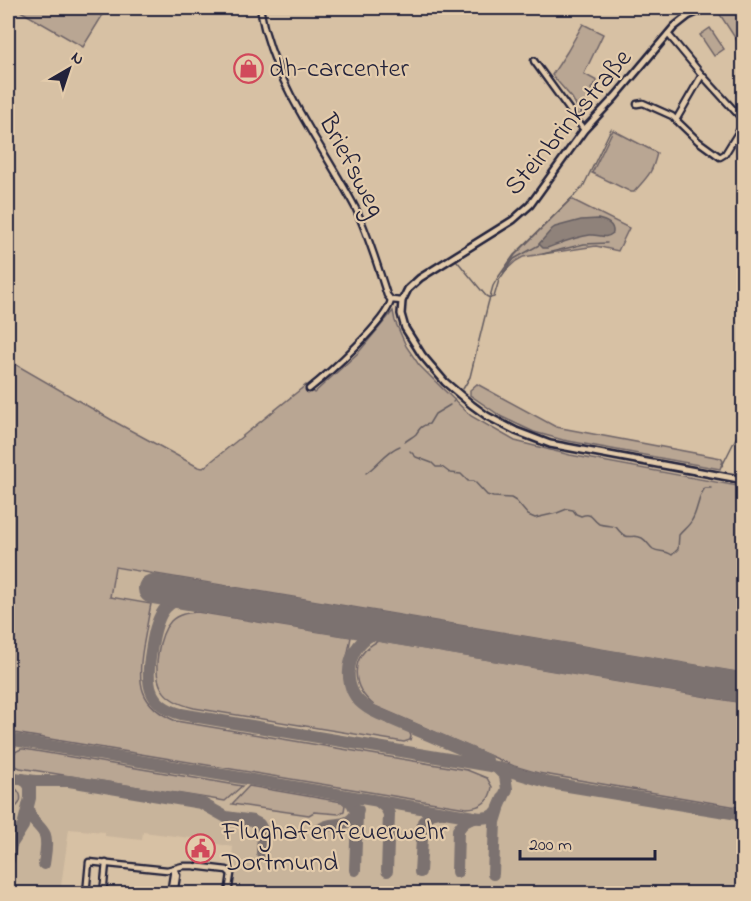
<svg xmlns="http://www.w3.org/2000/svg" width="751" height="901" viewBox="0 0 751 901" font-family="'Indie Flower',sans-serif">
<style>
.built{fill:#c8b49b}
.green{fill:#b9a693;stroke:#6e6467;stroke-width:1.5}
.water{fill:#8f827a;stroke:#635c61;stroke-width:1.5}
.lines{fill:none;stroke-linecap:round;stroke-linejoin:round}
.stream{stroke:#635c61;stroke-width:1.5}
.taxiway{stroke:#7c7270;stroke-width:12}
.runway{stroke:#7c7270;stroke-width:30}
.minor-casing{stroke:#22223b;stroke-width:9}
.tertiary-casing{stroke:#22223b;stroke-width:10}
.minor{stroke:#e3cbab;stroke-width:4.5}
.tertiary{stroke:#e3cbab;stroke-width:5}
.labels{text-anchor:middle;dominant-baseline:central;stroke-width:4.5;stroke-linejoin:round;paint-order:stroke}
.poi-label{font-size:27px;fill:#22223b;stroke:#e3cbab;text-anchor:start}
.street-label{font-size:27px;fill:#22223b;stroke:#e3cbab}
</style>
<rect width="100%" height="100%" fill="#d7c1a4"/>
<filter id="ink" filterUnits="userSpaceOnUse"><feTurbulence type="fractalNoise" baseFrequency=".0167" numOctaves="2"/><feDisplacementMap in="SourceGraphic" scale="12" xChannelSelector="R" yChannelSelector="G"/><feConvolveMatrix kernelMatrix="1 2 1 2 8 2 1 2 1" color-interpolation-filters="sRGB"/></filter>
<g filter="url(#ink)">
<path class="built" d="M 8,360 L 198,471 L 316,403 L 411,360 L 482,424 L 534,452 L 594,464 L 743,486 L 743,893 L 228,893 L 233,847 L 212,843 L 211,838 L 191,838 L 143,832 L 142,840 L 105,836 L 105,832 L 69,829 L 60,893 L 26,894 L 8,891 Z"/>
<g class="green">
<path d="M 15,8 L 107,8 L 83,47 Z"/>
<path d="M 728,8 L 739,8 L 743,15 L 743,43 L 739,44 L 719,13 Z"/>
<path d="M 583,24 L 603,34 L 584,74 L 597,81 L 591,89 L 593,91 L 581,114 L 572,98 L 552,75 L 567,52 Z"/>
<path d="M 710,28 L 724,49 L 714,56 L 700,35 Z"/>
<path d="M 613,130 L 657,153 C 652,174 648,176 634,192 L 631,192 L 592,173 Z"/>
<path d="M 571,199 L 629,228 L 618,251 L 596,246 L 523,257 L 516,261 L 503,273 L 515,255 Z"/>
<path d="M 393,311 L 395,321 L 406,346 L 419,365 L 443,389 L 471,416 L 515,441 L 570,455 L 743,487 L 743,673 L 115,567 L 110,597 L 151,604 C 148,618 146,632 143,647 C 137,683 139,706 176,721 L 467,770 L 487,778 L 492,787 C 490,802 480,808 466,808 L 8,732 L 8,360 L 117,423 L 198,467 L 203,468 L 306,385 L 314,393 L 358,353 Z"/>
<path d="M 477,384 L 556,427 L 721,458 L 723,461 L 720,469 L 563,440 L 534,432 L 502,417 L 470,395 L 470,390 Z"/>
<path d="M 197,612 L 351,637 C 349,649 345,662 346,675 C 346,711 383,718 409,731 L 411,736 L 410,740 L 404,742 L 194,708 C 182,705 168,700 162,689 C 152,673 158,635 171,621 C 178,614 187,613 197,612 Z"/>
<path d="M 378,641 L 743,703 L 743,808 L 538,773 L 514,766 L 375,706 C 350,687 349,656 378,641 Z"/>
<path d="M 21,749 L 24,749 L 242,786 L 225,801 L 20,768 L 13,765 L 10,757 L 13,753 Z"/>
<path d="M 8,786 L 15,788 C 21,793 23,800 17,806 L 8,806 Z"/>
<path d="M 249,786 L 342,802 L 345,805 L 344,811 L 339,814 L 314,812 L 309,815 L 232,804 Z"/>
</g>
<path class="water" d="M 598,219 C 606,221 614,224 613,233 C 605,240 599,234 590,235 C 575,237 561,243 547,248 L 543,248 L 539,244 L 552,229 L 555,227 L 581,220 Z"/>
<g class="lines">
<g class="stream">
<path d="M 543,254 L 584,244 L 607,243"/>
<path d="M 457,261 L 486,296 L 490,298 L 494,297 L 499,280 L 514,259 L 539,245"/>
<path d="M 463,389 L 470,377 L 488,304 L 493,286 L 497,279 L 514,255 L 583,187 L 611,129"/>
<path d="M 453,402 L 455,400"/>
<path d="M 739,431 L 744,422"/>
<path d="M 405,442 C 408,439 413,437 416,434 C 420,428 422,425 429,424 L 435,414 L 450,405"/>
<path d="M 410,451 L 416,457 L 432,463 L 436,467 L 442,467 L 450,473 L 461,474 L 468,481 L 474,481 L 487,495 L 493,497 L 511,498 L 516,501 L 528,515 L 535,518 L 557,513 L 567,509 L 573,510 L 576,514 L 581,516 C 593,512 591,519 599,524 C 605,526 610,525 616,527 C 629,544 630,532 642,538 C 647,541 649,546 653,549 C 659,553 664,549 672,555 L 678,549 L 679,535 C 683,530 689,526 692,520 C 698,510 698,496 705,488 L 711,488"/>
<path d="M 722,466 L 737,436"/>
<path d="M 366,473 C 378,465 386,451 400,446"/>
<path d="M 742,474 L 744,474"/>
</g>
<g class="taxiway">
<path d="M 201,597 C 162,594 156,619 151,651 C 146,681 146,705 181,714 L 496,767 L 550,783 L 744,815"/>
<path d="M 394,629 C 387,630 381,630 375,633 C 349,644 340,680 359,701 C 365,707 372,711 379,714 L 487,760"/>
<path d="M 8,739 L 480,818 L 489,817 L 497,812 L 507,789 L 505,776 L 496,767"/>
<path d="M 8,777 L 35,781 L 69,781 L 201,803 L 226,817 L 253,821 L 259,824 L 263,831 L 262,853"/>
<path d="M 341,795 L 352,803 L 357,814 L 355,870"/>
<path d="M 379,802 L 386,808 L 389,814 L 387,871"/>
<path d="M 28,807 C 28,820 41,825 45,835 C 48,843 45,856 44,864"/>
<path d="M 317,832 C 332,817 347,833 358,810"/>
<path d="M 9,860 L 11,845 L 23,826 L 30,798 L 30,787 L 27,782 L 22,779"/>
<path d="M 420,872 L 423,822 L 431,814 L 440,812"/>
<path d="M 457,872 L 458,830 C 462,823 467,819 475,818"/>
<path d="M 493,874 L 495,822 L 499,809"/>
</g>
<path class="runway" d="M 153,589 L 744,688"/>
<defs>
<g id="minor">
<path d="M 260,8 C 262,16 263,26 266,34 C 284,98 326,151 356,209 C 369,237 378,267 387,295 L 391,300 L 402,301"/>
<path d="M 668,34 L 702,75 L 744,121"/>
<path d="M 534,61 L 584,130"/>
<path d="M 637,104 L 643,103 L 672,116 L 698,141 L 720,157 L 725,154 L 744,123"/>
<path d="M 676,120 L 702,75"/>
<path d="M 309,389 C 327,375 388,320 391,300"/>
<path d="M 174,869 L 177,875 L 174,894"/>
<path d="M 8,891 L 26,894"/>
<path d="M 86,894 L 89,862 L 167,870 L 183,866 L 193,866 L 227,870 L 231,874 L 228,894"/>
<path d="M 103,894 L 106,863"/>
<path d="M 170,894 L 174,869"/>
</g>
<path id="tertiary" d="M 706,8 L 688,16 L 674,27 L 615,97 L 584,130 L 530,205 L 513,220 L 420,278 L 408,289 L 402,301 L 401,314 L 405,328 L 422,355 L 445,382 L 472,405 L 487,416 L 516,431 L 550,444 L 744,480"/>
</defs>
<use href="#minor" class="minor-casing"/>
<use href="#tertiary" class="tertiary-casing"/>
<use href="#minor" class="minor"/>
<use href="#tertiary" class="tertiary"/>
</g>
</g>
<defs>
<symbol id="shop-ring" viewBox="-11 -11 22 22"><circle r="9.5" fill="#e3cbab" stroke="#d1495b" stroke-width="1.5"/><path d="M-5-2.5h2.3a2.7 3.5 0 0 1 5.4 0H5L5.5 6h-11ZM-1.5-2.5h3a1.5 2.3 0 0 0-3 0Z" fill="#d1495b"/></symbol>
<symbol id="civic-ring" viewBox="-11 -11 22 22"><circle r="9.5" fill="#e3cbab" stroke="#d1495b" stroke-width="1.5"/><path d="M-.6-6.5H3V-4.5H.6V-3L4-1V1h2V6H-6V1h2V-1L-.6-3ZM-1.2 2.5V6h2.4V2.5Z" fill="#d1495b"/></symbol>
</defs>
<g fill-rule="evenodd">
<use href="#shop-ring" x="232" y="52" width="33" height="33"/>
<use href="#civic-ring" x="184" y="832" width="33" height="33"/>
</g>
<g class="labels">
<g class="poi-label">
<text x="269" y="69">dh-carcenter</text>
<text x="222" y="832">Flughafenfeuerwehr<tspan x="222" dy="31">Dortmund</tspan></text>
</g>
<g class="street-label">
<text transform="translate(569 123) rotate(-50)">Steinbrinkstraße</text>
<text transform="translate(351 166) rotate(62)">Briefsweg</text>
</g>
</g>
<rect width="751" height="901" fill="none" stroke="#e3cbab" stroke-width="30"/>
<rect x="15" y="15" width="721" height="871" fill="none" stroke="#22223b" stroke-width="2" filter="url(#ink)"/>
<g transform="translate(69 69) rotate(39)" stroke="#e3cbab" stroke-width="4.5" paint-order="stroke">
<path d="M0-4.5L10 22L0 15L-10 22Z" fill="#22223b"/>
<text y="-9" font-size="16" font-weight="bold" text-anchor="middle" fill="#22223b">N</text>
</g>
<path d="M520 850v9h135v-9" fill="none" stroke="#22223b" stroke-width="3"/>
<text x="529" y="850" font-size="18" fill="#22223b" stroke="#e3cbab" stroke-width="4.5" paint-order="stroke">200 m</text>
</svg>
